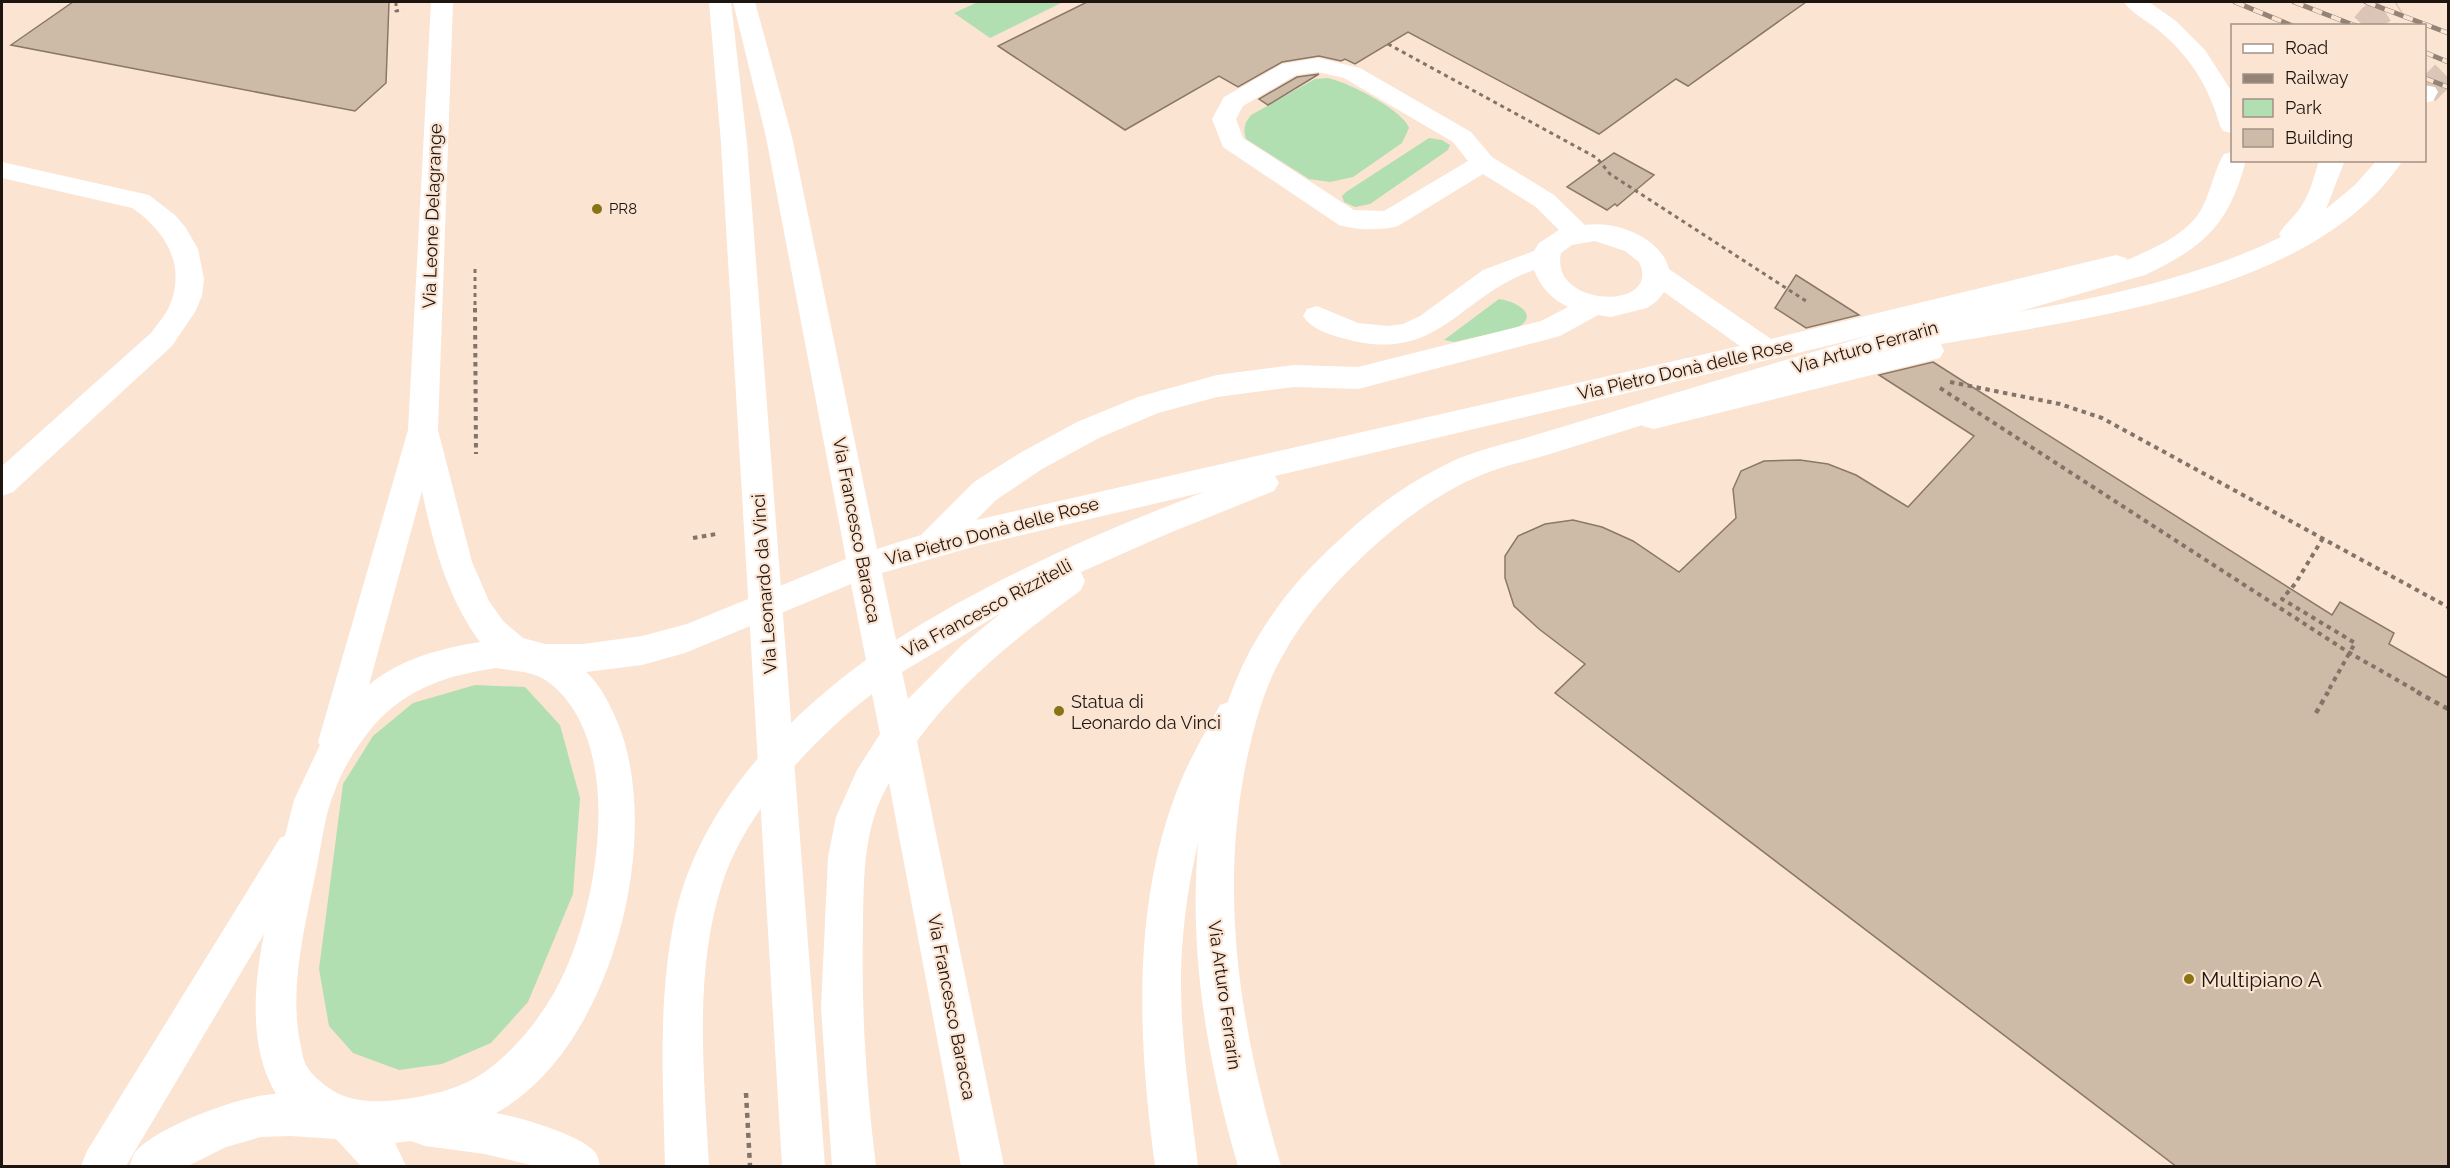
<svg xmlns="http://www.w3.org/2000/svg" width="2450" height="1168" viewBox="0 0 2450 1168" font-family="Raleway,sans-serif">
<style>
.green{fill:#b1dfb2}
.building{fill:#cebba7;stroke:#8a7866;stroke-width:1.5}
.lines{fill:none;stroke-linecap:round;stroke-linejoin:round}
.minor-tunnel{stroke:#dbc5b6;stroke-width:26;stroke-dasharray:26 13;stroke-linecap:butt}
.path-far2{stroke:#837469;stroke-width:3;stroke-dasharray:4 4;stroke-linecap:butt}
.path-far1{stroke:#837469;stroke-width:4;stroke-dasharray:4.5 4.5;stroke-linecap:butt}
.path{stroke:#837469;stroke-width:4.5;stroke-dasharray:5 5;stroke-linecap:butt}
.minor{fill:#fff;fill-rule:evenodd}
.major{fill:#fff;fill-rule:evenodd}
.rail-casing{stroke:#948478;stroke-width:5}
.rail{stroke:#fce4d3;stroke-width:4;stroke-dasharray:10;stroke-linecap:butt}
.poi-dot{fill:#887316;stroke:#fce4d3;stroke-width:2}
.labels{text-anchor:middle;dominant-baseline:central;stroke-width:4.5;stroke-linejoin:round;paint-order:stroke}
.far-poi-label{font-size:15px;fill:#1d150f;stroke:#fce4d3;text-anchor:start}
.street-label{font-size:18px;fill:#1d150f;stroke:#fce4d3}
.poi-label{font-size:18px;fill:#1d150f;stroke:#fce4d3;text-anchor:start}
.near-poi-label{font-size:21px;fill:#1d150f;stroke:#fce4d3;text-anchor:start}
</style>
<rect width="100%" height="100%" fill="#fce4d3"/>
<g class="green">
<path d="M 978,2 L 1063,2 L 990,38 L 954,13 Z"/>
<path d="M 1327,78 C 1346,81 1403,110 1409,128 L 1402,143 L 1353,177 L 1330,182 L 1309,179 L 1246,139 C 1243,129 1244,124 1251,115 L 1315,79 Z"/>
<path d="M 1429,138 L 1442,140 L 1450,145 L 1448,150 L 1370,204 L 1355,207 L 1344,202 L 1342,196 L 1346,192 Z"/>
<path d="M 1499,299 C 1515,301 1542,315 1516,328 L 1454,342 L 1444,340 Z"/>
<path d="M 475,685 L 525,687 L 560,725 L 580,798 L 573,894 L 528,1002 L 491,1043 L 442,1064 L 399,1070 L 353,1053 L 329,1026 L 319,969 L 343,784 L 373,736 L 413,703 Z"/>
</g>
<g class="building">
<path d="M 73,2 L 389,2 L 386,83 L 355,111 L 11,45 Z"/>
<path d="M 1087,2 L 1806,2 L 1688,86 L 1676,79 L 1599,134 L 1408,32 L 1355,64 L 1345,59 L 1341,61 L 1319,56 L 1282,62 L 1238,87 L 1219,76 L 1125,130 L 998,46 Z"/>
<path d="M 1319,74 L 1268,105 L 1259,99 L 1297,77 Z"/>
<path d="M 1614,153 L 1654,175 L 1617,206 L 1615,204 L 1607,210 L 1567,187 Z"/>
<path d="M 1796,275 L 1859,315 L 1806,328 L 1775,308 Z"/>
<path d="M 1933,362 L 2332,615 L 2340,602 L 2394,633 L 2389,644 L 2448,678 L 2448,1167 L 2177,1167 L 1555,693 L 1585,664 L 1539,629 L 1514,606 L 1505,578 L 1505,556 L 1518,536 L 1545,524 L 1573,520 L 1602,527 L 1633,541 L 1679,572 L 1736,518 L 1733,489 L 1741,471 L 1764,461 L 1800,460 L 1828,464 L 1856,475 L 1908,507 L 1974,436 L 1879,375 Z"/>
</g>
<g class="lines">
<g class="minor-tunnel">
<path d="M 2364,26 L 2372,17 L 2396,2"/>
<path d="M 2426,92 L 2448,70"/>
</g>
<g class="path-far2">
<path d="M 396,2 L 396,11 L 403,10"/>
<path d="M 1388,44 L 1597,158 L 1610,174 L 1806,301"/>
<path d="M 475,269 L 475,310"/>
</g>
<g class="path-far1">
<path d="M 475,308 L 476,454"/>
<path d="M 1950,382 L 2060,404 L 2102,418 L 2448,607"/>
<path d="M 1940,388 L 2348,652 L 2420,693"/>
<path d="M 693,538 L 716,534"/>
<path d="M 2323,538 L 2295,584 L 2282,599 L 2355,643 L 2327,693"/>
</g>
<g class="path">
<path d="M 2417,692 L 2448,709"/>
<path d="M 2316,713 L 2328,692"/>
<path d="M 746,1093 L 750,1166"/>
</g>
<g class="minor">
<path d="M 431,2 L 453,2 L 438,430 L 472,562 L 489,601 L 503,621 L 523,638 L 545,644 L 583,644 L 642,636 L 687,624 L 846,559 L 766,137 L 733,2 L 755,2 L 792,137 L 877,549 L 921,535 L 974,482 L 1020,453 L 1077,422 L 1138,397 L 1217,375 L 1294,365 L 1358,367 L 1541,321 L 1568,307 C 1552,299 1541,288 1534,270 C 1456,297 1439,366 1342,338 C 1328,334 1311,329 1303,316 L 1307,309 L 1317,306 L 1358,323 L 1388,326 L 1403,324 L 1420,316 L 1483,270 L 1534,251 L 1539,243 L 1559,230 L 1536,207 L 1483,174 L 1398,226 C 1381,231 1356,230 1339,225 L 1223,147 L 1212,119 L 1224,97 L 1282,64 L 1318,58 L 1360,68 L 1471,132 L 1492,157 L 1554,195 L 1585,225 C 1615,220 1661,237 1669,269 L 1771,339 L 2116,255 L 2126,258 L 2130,264 L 2126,270 L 2116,273 L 1831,345 L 1275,476 L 1279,483 L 1274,491 L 1167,534 L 1081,572 L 1085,581 L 1081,590 C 1021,634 961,681 917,741 L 1004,1166 L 961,1166 L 889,783 C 863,827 864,876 863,925 C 861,1007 866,1085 876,1166 L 832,1166 L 821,1008 L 828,857 L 836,817 L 857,770 L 880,734 L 872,694 C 814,738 746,811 723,881 C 693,971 704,1073 709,1166 L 665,1166 C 663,1086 658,1005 673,926 C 694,814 777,725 866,660 L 851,584 L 685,653 L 642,665 L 586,672 C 602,686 611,707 619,726 C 664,842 610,1051 496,1113 C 522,1118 574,1133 593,1150 C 597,1153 599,1161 600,1166 L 535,1166 L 485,1154 L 425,1146 L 411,1141 L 395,1143 L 406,1166 L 361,1166 L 336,1139 L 290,1136 L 261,1137 L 226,1147 L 188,1166 L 130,1166 C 131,1161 133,1154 137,1150 C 161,1125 242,1095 276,1094 C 248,1047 254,985 264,934 L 126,1166 L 81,1166 L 87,1151 L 280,838 L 285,836 L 294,800 L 320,745 L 318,742 L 408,430 ZM 1318,72 L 1344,78 L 1453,142 L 1468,161 L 1384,211 L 1354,210 L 1243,138 L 1236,119 L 1243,106 L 1296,75 ZM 1595,241 L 1625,251 L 1639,262 C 1663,311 1549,308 1561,253 L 1572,245 ZM 1664,292 L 1740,346 L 976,520 L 996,500 L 1042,469 L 1099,438 L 1158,413 L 1217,397 L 1294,387 L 1358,389 L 1560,336 L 1598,315 L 1611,317 L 1647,308 L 1657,301 ZM 422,491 C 433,544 447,597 480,642 C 442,648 399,659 369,685 ZM 1204,492 C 1099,532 991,579 896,640 L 882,573 L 976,546 ZM 1001,613 L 962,645 L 908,699 L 902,672 ZM 496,668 C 513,671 533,671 547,681 C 625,738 600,895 565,971 C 549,1007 524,1040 494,1065 C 470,1085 442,1093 412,1098 C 391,1101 368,1104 347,1097 C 333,1093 313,1078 306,1065 C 302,1058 302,1049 300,1042 C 289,985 305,927 316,871 C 322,844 324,816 335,790 C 344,766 358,744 375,724 C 408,688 448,675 496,668 Z"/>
<path d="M 2424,85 L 2435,87 L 2438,92 L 2433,101 L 2424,103 Z"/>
<path d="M 2319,160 L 2345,160 L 2326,209 L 2355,185 L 2377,160 L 2403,160 C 2315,294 2086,318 1941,344 L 1944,351 L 1940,358 L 1654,429 L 1643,426 L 1639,418 L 1643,410 L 1654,407 L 1891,350 L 1884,342 L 1888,335 L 1898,332 C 2027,309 2161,295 2281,237 L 2279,234 C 2284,225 2292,219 2298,211 C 2309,197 2314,178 2319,160 Z"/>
<path d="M 2,162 L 149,195 L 176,216 L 186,228 L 198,249 L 204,279 L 202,296 L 195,312 L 172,346 L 13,492 L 2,496 L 2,466 L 152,332 C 157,324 164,317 168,309 C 188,267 166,231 132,208 L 2,178 Z"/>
<path d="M 1232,701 L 1244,705 L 1250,716 C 1239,739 1225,762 1216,786 C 1193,844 1181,921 1181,984 C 1181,1045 1191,1106 1198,1166 L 1155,1166 C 1138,1040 1131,903 1180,783 C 1191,756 1206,731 1220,705 Z"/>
</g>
<g class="major">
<path d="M 709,2 L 731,2 L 747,143 L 825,1166 L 782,1166 L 721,143 Z"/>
<path d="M 2124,2 L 2149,2 L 2176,21 L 2205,50 L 2232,92 L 2232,133 L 2223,131 L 2220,126 C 2209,86 2189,55 2157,29 C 2146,20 2131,13 2124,2 Z"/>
<path d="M 2232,152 L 2232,160 L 2246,160 C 2229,225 2204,247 2145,275 C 1996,318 1848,361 1700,407 C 1650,423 1600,438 1550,454 C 1527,461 1501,466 1479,476 C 1434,495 1392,528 1357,562 C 1329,589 1302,620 1283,655 C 1263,689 1253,730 1245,768 C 1219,904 1242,1035 1281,1166 L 1238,1166 C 1200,1036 1181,904 1209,769 C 1219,723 1234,676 1259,635 C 1280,600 1307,569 1337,542 C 1371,509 1412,480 1455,460 C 1480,449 1509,443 1535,435 C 1588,419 1642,403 1695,387 C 1838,344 1982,303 2125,261 C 2152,249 2190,234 2203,206 C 2211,190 2215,168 2224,154 Z"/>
</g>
<defs>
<g id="rail">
<path d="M 2235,2 L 2293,26"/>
<path d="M 2294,2 L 2356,26"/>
<path d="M 2366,2 L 2448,33"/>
<path d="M 2424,52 L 2448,62"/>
<path d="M 2424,78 L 2448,87"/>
</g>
</defs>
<use href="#rail" class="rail-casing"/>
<use href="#rail" class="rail"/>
</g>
<g class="poi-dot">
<circle cx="597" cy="209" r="6"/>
<circle cx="1059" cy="711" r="6"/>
<circle cx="2189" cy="979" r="6"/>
</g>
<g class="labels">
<g class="far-poi-label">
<text x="609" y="209">PR8</text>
</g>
<g class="street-label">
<text transform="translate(432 216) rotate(-88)">Via Leone Delagrange</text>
<text transform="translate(1865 347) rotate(-16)">Via Arturo Ferrarin</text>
<text transform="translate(1685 369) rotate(-13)">Via Pietro Donà delle Rose</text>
<text transform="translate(857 530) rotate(79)">Via Francesco Baracca</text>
<text transform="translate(992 531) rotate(-15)">Via Pietro Donà delle Rose</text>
<text transform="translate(764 584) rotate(-94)">Via Leonardo da Vinci</text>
<text transform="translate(987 608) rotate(-28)">Via Francesco Rizzitelli</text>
<text transform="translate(1225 995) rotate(82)">Via Arturo Ferrarin</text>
<text transform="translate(952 1007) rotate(79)">Via Francesco Baracca</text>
</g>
<g class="poi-label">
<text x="1071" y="701">Statua di<tspan x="1071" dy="21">Leonardo da Vinci</tspan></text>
</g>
<g class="near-poi-label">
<text x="2201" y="979">Multipiano A</text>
</g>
</g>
<rect width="2450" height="1168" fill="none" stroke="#1d150f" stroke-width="6"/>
<rect x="2231" y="24" width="195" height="138" fill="#fce4d3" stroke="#a39185" stroke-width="1.5"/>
<rect x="2243" y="44" width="30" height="9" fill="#ffffff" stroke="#a39185" stroke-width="1.5"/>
<text x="2285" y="54" font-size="18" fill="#1d150f">Road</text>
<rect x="2243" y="74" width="30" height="9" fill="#948478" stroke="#a39185" stroke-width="1.5"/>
<text x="2285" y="84" font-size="18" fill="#1d150f">Railway</text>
<rect x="2243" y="99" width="30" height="18" fill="#b1dfb2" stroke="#a39185" stroke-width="1.5"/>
<text x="2285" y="114" font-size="18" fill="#1d150f">Park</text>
<rect x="2243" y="129" width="30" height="18" fill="#cebba7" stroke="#a39185" stroke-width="1.5"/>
<text x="2285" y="144" font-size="18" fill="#1d150f">Building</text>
</svg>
